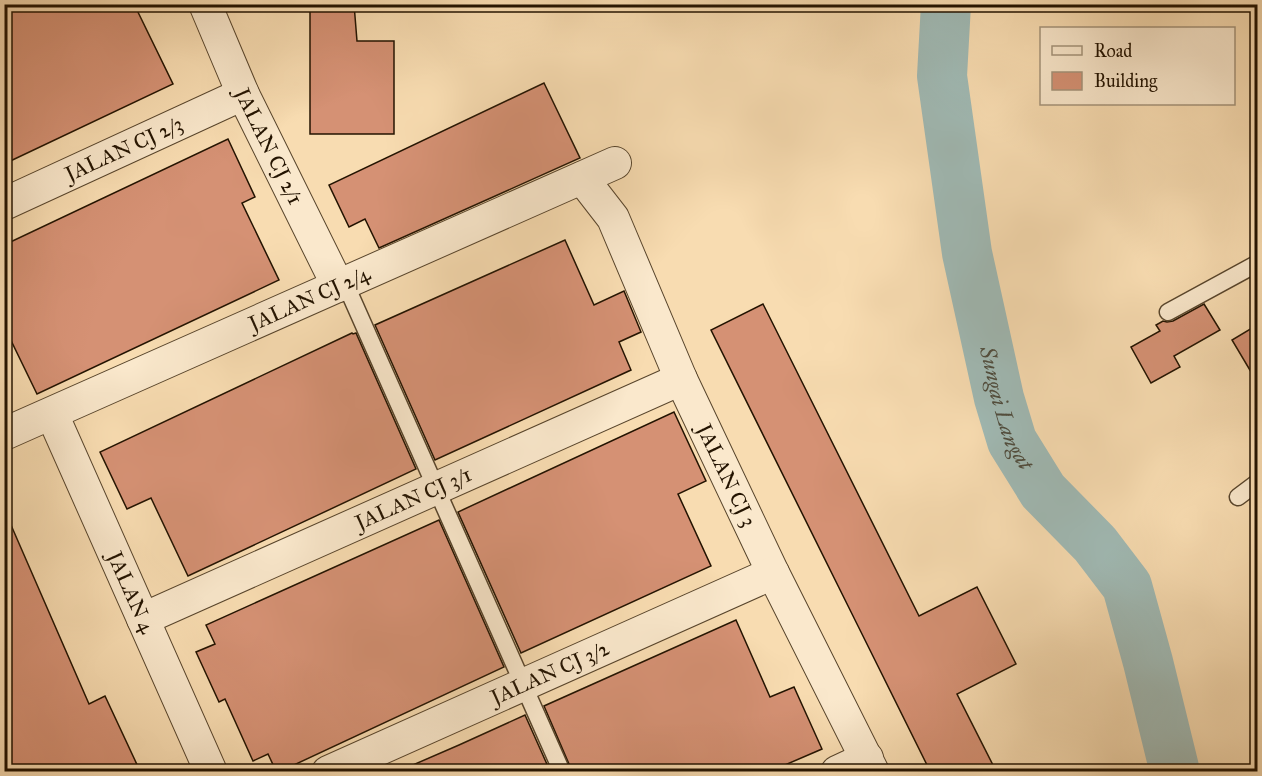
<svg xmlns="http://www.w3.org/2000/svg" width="1262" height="776" viewBox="0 0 1262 776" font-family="'IM FELL Great Primer',serif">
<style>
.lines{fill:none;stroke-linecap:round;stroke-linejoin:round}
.river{stroke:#a0bab5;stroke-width:50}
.building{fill:#d59174;stroke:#231300;stroke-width:1.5}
.lane-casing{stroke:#58452c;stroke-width:19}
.street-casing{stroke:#58452c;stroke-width:34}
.lane{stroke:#fae8cc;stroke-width:16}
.street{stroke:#fae8cc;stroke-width:32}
.labels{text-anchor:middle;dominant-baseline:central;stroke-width:6;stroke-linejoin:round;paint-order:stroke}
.street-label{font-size:21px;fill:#231300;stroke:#fae8cc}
.water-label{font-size:22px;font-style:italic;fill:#4f4d3f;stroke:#fae8cc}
</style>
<rect width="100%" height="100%" fill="#f8dcb1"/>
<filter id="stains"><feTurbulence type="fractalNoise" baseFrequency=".00333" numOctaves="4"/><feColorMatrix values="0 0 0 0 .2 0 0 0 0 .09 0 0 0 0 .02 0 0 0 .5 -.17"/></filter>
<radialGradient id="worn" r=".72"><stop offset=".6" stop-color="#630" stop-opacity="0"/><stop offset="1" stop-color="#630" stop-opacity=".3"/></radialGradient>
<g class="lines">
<path class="river" id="s1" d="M 946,4 L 942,76 L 967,253 L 999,398 L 1012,441 L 1043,491 L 1095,544 L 1127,586 L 1148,662 L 1175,772"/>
</g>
<g class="building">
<path d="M 4,4 L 134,4 L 173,84 L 4,164 Z"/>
<path d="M 310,4 L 354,4 L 357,41 L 394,41 L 394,134 L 310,134 Z"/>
<path d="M 544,83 L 580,158 L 379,248 L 365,219 L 349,227 L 329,185 Z"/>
<path d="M 228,139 L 255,197 L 242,203 L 279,280 L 37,394 L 4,326 L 4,245 Z"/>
<path d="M 565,240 L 594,305 L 624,291 L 641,332 L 619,342 L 631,370 L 435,460 L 375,325 Z"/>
<path d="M 763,304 L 919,616 L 977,587 L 1016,664 L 957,694 L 996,771 L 930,771 L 858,626 L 711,330 Z"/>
<path d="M 1204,304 L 1220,330 L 1174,356 L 1180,367 L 1151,383 L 1131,347 L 1160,331 L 1156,325 L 1163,321 L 1167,322 L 1173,321 Z"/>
<path d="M 1257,325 L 1257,382 L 1232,340 Z"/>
<path d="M 352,333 L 353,334 L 356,333 L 416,469 L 188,576 L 151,498 L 127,509 L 100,452 Z"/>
<path d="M 674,412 L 706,481 L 678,494 L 711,566 L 521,653 L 458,512 Z"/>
<path d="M 4,509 L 89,704 L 105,696 L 140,771 L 4,771 Z"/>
<path d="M 439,520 L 504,667 L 281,771 L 276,771 L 268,754 L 253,761 L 225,699 L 219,702 L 196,652 L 215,644 L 206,625 Z"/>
<path d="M 736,620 L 770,697 L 794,687 L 822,749 L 771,771 L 572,771 L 544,706 Z"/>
<path d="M 525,715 L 550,771 L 399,771 L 459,745 Z"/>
</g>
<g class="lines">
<defs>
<g id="lane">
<path d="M 345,283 L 562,772"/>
<path d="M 1168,312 L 1258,263"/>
<path d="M 1238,497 L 1258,482"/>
</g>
<g id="street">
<path id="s2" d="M 205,4 L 243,94 L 338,286"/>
<path id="s3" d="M 582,178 L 613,218 L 681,379 L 773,573 L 873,772"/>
<path id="s4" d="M 4,204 L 243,94"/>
<path id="s5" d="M 52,414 L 211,772"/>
<path id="s6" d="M 4,434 L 615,163"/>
<path id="s7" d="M 143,619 L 681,379"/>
<path id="s8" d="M 328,772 L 773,573"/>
<path d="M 837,772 L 867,758"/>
</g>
</defs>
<use href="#lane" class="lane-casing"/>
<use href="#street" class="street-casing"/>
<use href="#lane" class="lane"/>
<use href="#street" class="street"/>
</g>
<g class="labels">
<g class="street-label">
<text stroke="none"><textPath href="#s2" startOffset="156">JALAN CJ 2/1</textPath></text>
<text stroke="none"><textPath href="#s4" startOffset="132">JALAN CJ 2/3</textPath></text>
<text stroke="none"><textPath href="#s6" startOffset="334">JALAN CJ 2/4</textPath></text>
<text stroke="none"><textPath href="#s3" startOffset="332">JALAN CJ 3</textPath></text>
<text stroke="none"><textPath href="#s7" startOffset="296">JALAN CJ 3/1</textPath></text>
<text stroke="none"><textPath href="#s5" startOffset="195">JALAN 4</textPath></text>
<text stroke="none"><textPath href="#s8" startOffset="243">JALAN CJ 3/2</textPath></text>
</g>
<g class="water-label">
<text stroke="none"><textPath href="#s1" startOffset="411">Sungai Langat</textPath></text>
</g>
</g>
<rect width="1262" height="776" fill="none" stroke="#f8dcb1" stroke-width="24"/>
<rect x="6" y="6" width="1250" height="764" fill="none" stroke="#231300" stroke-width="3"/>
<rect x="12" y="12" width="1238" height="752" fill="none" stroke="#231300" stroke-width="1.5"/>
<rect x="1040" y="27" width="195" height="78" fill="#fae8cc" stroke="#a4937a" stroke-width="1.5"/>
<rect x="1052" y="46" width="30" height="9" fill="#fae8cc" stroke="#a4937a" stroke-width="1.5"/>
<text x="1094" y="57" font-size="18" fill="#231300">Road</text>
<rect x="1052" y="72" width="30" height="18" fill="#d59174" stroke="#a4937a" stroke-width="1.5"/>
<text x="1094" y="87" font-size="18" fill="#231300">Building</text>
<rect width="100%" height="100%" filter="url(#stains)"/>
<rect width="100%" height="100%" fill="url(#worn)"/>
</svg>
